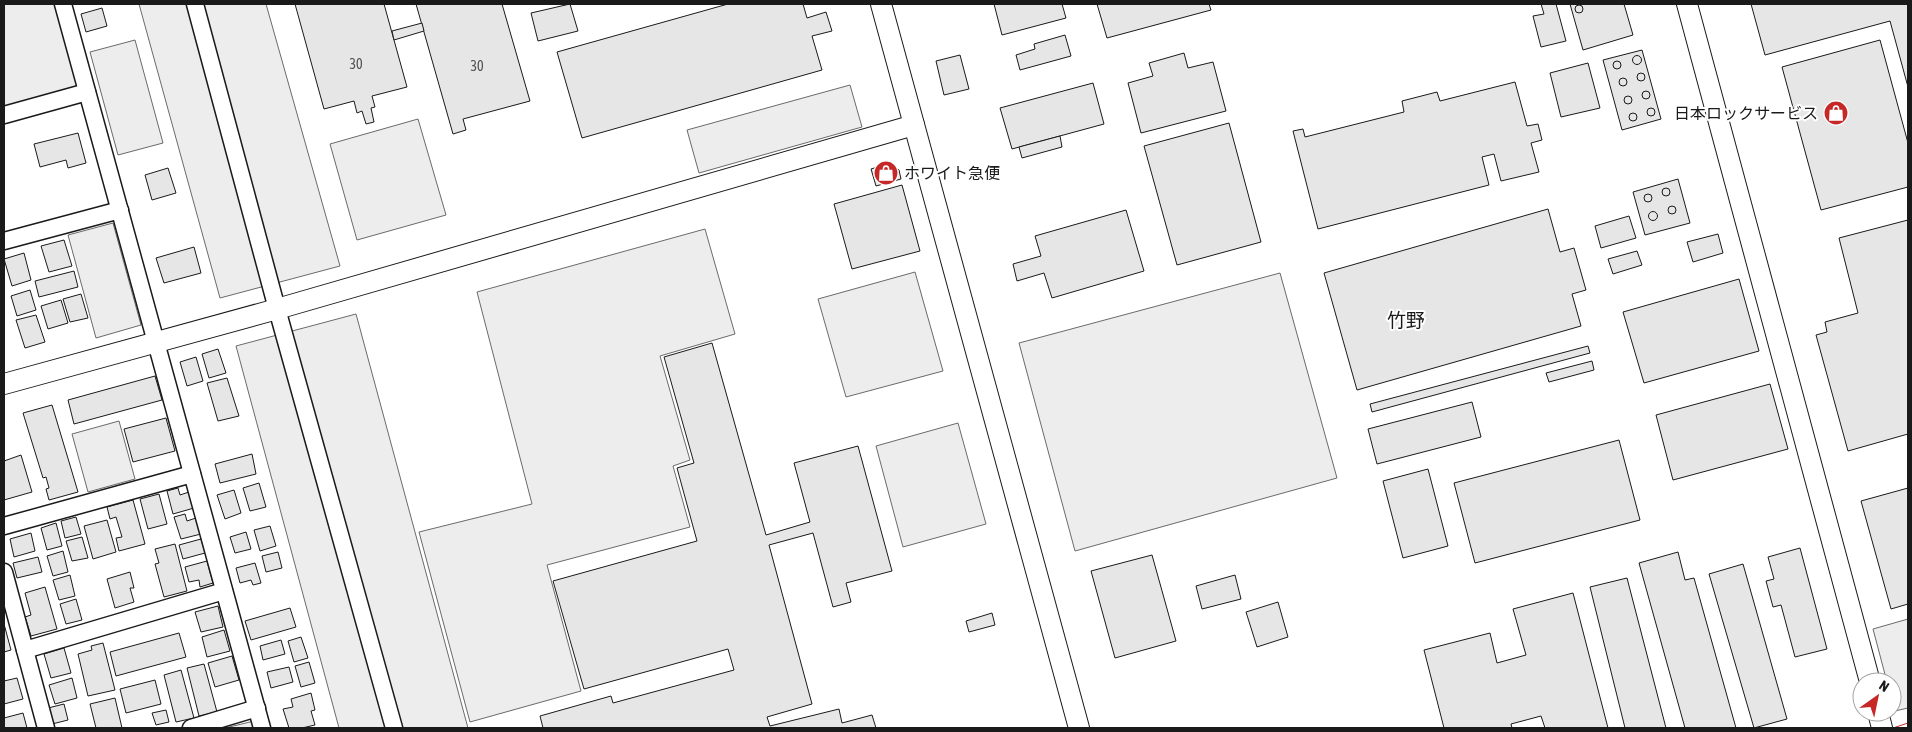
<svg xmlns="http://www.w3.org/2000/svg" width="1912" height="732" viewBox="0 0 1912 732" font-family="'Asap Condensed','Noto Sans JP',sans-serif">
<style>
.built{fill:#ededed;stroke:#6a6a6a}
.building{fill:#e6e6e6;stroke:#1a1a1a}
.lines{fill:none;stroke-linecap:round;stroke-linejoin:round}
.minor-casing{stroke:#1a1a1a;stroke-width:19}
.tertiary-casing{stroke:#1a1a1a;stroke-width:22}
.minor{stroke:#fff;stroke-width:16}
.tertiary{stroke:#fff;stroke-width:20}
.power{stroke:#c62828;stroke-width:1;stroke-dasharray:18 4 2.5 4;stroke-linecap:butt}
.labels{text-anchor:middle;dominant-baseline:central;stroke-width:4;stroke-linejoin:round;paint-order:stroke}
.number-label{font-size:14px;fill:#4d4d4d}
.poi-label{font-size:16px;fill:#1a1a1a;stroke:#fff;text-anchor:end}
.quarter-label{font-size:19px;fill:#1a1a1a;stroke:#fff}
</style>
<rect width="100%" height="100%" fill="#fff"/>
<g class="built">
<path d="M 4,4 L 63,4 L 87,92 L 4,115 Z"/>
<path d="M 139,4 L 266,4 L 340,266 L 220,298 Z"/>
<path d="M 135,40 L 163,143 L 118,155 L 90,52 Z"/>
<path d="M 850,85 L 862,127 L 699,173 L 687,130 Z"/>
<path d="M 418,119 L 446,215 L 357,240 L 330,144 Z"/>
<path d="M 113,223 L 141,325 L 96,338 L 68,235 Z"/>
<path d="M 705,229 L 735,334 L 660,356 L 690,460 L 673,466 L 690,527 L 547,565 L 581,691 L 470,722 L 419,532 L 532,504 L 477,292 Z"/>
<path d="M 915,272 L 943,371 L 846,397 L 818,299 Z"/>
<path d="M 1280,273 L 1337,478 L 1075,551 L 1019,343 Z"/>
<path d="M 356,314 L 468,728 L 339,728 L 236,346 Z"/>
<path d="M 119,421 L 135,479 L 88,492 L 72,434 Z"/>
<path d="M 958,423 L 986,524 L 903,547 L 876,446 Z"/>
<path d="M 1908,619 L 1908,708 L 1895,711 L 1892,699 L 1892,682 L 1887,682 L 1873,629 Z"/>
<path d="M 254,721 L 256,728 L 225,728 Z"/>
</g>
<g class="building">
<path d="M 295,4 L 384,4 L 407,87 L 372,96 L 375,107 L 371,108 L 374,122 L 366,124 L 362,111 L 357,113 L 354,101 L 324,109 Z"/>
<path d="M 416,4 L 502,4 L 530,101 L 463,119 L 466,130 L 453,134 Z"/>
<path d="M 570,4 L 578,31 L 538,41 L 531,13 Z"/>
<path d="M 728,4 L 803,4 L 807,18 L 826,12 L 832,31 L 812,36 L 822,70 L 582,138 L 557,52 Z"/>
<path d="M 994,4 L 1062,4 L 1066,18 L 1002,35 Z"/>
<path d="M 1097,4 L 1209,4 L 1211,10 L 1107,38 Z"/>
<path d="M 1541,4 L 1556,4 L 1566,41 L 1541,47 L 1533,16 L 1544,14 Z"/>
<path d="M 1570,4 L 1624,4 L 1633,35 L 1583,50 Z"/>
<path d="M 1751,4 L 1908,4 L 1908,87 L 1890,21 L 1765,55 Z"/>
<circle cx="1579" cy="9" r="4"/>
<path d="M 102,8 L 107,26 L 86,32 L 81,14 Z"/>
<path d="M 422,23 L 424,31 L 394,40 L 392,31 Z"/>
<path d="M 1065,35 L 1071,56 L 1020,70 L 1016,55 L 1035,49 L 1034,44 Z"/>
<path d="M 1880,40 L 1908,143 L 1908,187 L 1821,210 L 1782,67 Z"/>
<path d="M 1642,50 L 1661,119 L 1622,130 L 1603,60 Z"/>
<path d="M 1184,53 L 1188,68 L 1213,62 L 1226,111 L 1141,133 L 1128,83 L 1153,76 L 1149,63 Z"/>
<path d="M 960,55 L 969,89 L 944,95 L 936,61 Z"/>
<circle cx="1637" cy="60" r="4.5"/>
<circle cx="1617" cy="65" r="4"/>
<path d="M 1588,63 L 1600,108 L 1561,117 L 1550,73 Z"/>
<circle cx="1641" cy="77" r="4"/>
<circle cx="1623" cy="82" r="4"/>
<path d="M 1515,82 L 1527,126 L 1538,124 L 1542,140 L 1531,143 L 1539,172 L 1501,181 L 1494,154 L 1482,157 L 1489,185 L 1318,229 L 1293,131 L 1303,129 L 1305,137 L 1404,112 L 1402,101 L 1437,92 L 1440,101 Z"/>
<path d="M 1093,83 L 1104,124 L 1012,149 L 1000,108 Z"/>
<circle cx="1646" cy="95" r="4"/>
<circle cx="1628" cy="100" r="4"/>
<circle cx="1651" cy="112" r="4"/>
<circle cx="1633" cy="117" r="4"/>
<path d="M 1229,123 L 1261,242 L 1177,265 L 1144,146 Z"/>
<path d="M 78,133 L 86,163 L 68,168 L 66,160 L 40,167 L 34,144 Z"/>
<path d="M 1060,136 L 1062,147 L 1022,158 L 1019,147 Z"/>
<path d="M 887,164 L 894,166 L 899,170 L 901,179 L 876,186 L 871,169 Z"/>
<path d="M 168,168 L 176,193 L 152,200 L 145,175 Z"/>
<path d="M 1678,179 L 1690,223 L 1645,235 L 1633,192 Z"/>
<path d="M 902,185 L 920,251 L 852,269 L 834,204 Z"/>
<circle cx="1666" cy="192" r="4"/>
<circle cx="1648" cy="198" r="4"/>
<circle cx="1672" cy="210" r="4"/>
<path d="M 1548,209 L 1560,252 L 1574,248 L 1586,290 L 1572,294 L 1581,326 L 1357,390 L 1324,273 Z"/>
<path d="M 1126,210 L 1144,271 L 1052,298 L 1044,273 L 1017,281 L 1013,264 L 1041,256 L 1035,236 Z"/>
<circle cx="1653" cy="216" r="4.5"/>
<path d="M 1629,216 L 1636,238 L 1601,248 L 1595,226 Z"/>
<path d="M 1908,220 L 1908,434 L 1848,451 L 1816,335 L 1827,332 L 1825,322 L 1858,313 L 1839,238 Z"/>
<path d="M 1718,234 L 1723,253 L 1693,262 L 1687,242 Z"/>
<path d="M 64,240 L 72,266 L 49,272 L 41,246 Z"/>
<path d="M 194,247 L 201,273 L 164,283 L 156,258 Z"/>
<path d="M 1637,251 L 1642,265 L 1613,274 L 1608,259 Z"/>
<path d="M 24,253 L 31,280 L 12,286 L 4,259 Z"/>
<path d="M 74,271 L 78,287 L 39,297 L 35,281 Z"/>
<path d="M 1739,279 L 1759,351 L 1644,383 L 1623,312 Z"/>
<path d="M 30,290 L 36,310 L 17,316 L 11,296 Z"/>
<path d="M 81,294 L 88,318 L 70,322 L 63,299 Z"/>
<path d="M 61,300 L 68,323 L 48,329 L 41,306 Z"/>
<path d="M 36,315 L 45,342 L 25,348 L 16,320 Z"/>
<path d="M 712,343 L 766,535 L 810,522 L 794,463 L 858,446 L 892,571 L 846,583 L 851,602 L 833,607 L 813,533 L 769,545 L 812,704 L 767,717 L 770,726 L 839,709 L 842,723 L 872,715 L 876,728 L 543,728 L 540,716 L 611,696 L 613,703 L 734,670 L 728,649 L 584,689 L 553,581 L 697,541 L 677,468 L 694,463 L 664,357 Z"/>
<path d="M 1588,346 L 1590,353 L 1372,412 L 1370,404 Z"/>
<path d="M 218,349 L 226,373 L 209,378 L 202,354 Z"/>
<path d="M 196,357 L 203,381 L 187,386 L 180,362 Z"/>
<path d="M 1592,361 L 1594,370 L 1549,382 L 1546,373 Z"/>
<path d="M 155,376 L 162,400 L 74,424 L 68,400 Z"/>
<path d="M 227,378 L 239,416 L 218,421 L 207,383 Z"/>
<path d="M 1770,384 L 1788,449 L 1673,480 L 1656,415 Z"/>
<path d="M 1472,402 L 1481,437 L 1377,464 L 1368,429 Z"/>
<path d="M 52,405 L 78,492 L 49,500 L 46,489 L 49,488 L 46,477 L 43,478 L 23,413 Z"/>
<path d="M 166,418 L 175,451 L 133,462 L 124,429 Z"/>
<path d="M 1619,440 L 1640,520 L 1475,563 L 1454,483 Z"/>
<path d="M 252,454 L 256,474 L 220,483 L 215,464 Z"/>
<path d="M 21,455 L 32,492 L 4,500 L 4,461 Z"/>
<path d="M 1428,469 L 1448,546 L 1403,558 L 1383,481 Z"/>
<path d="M 259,483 L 266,507 L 250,511 L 243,488 Z"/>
<path d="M 178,488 L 180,495 L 189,492 L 194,508 L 173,514 L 167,491 Z"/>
<path d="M 1908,488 L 1908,604 L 1891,609 L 1861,501 Z"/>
<path d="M 234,490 L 241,513 L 225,519 L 217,495 Z"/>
<path d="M 159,494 L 167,524 L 148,529 L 140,499 Z"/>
<path d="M 133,500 L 145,544 L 119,551 L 116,538 L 122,537 L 116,517 L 110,519 L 107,507 Z"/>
<path d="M 185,514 L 187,521 L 196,518 L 201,534 L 181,539 L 174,517 Z"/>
<path d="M 76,517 L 81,534 L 65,538 L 61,521 Z"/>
<path d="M 107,520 L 116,552 L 93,559 L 84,526 Z"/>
<path d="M 56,523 L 62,546 L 47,550 L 41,528 Z"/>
<path d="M 270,526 L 276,546 L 260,551 L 254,530 Z"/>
<path d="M 246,532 L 251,549 L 235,553 L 230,537 Z"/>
<path d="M 31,533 L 35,551 L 14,557 L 10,539 Z"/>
<path d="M 82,537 L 88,558 L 72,561 L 66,541 Z"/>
<path d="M 201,539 L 205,553 L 183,559 L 179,545 Z"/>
<path d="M 175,544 L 187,591 L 164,597 L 155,564 L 159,563 L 155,549 Z"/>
<path d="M 1800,548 L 1827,649 L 1795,657 L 1781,605 L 1773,607 L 1766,581 L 1774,579 L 1768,557 Z"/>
<path d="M 63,551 L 68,572 L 53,576 L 47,556 Z"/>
<path d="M 278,552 L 282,568 L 266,572 L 262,556 Z"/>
<path d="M 1678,552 L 1685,580 L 1694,578 L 1736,728 L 1685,728 L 1639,563 Z"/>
<path d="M 1152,555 L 1176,641 L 1115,658 L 1091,571 Z"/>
<path d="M 38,557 L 42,572 L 17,578 L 13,563 Z"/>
<path d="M 207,561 L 213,583 L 200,587 L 199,580 L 189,582 L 185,567 Z"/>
<path d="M 255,563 L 261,583 L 253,585 L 251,580 L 240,583 L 236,568 Z"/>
<path d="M 1743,564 L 1787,719 L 1754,728 L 1709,574 Z"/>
<path d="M 130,572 L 134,588 L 130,588 L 134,602 L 115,608 L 107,579 Z"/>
<path d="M 70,575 L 75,596 L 59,600 L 53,580 Z"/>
<path d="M 1235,575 L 1241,599 L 1202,609 L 1196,586 Z"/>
<path d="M 1627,578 L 1666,728 L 1625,728 L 1590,587 Z"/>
<path d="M 45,587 L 57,629 L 31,636 L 25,617 L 31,615 L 25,593 Z"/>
<path d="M 1573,593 L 1608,728 L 1545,728 L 1541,716 L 1511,724 L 1512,728 L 1444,728 L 1424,650 L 1490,633 L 1497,663 L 1526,655 L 1513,609 Z"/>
<path d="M 76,599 L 82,620 L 66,624 L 60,604 Z"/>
<path d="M 1278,602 L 1288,637 L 1257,647 L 1246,612 Z"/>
<path d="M 218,606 L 223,627 L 201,632 L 195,612 Z"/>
<path d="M 290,608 L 296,627 L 251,640 L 245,621 Z"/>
<path d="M 992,613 L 995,625 L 969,632 L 966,621 Z"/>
<path d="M 4,624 L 11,650 L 4,652 Z"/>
<path d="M 224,630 L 230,651 L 207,657 L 202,637 Z"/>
<path d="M 179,633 L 186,657 L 116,676 L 110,652 Z"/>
<path d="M 301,637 L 308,658 L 294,662 L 288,641 Z"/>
<path d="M 281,640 L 285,654 L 263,660 L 260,646 Z"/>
<path d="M 103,643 L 115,690 L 88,696 L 78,654 L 92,650 L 91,646 Z"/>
<path d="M 64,648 L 71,673 L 51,678 L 44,654 Z"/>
<path d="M 232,656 L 239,680 L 215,687 L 208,663 Z"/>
<path d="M 309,662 L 315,683 L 301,687 L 295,666 Z"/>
<path d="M 204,664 L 217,712 L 199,716 L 187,668 Z"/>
<path d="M 289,667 L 293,682 L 271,688 L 267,672 Z"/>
<path d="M 181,670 L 194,718 L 176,722 L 164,675 Z"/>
<path d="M 17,678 L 23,699 L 4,704 L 4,681 Z"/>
<path d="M 72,678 L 77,698 L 55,704 L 49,685 Z"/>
<path d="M 155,680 L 161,704 L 126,713 L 120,689 Z"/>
<path d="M 311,693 L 315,710 L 311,711 L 315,725 L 302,728 L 289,728 L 283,709 L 293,707 L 291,699 Z"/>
<path d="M 115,698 L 122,728 L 96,728 L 90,704 Z"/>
<path d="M 64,704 L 68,720 L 52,724 L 48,708 Z"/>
<path d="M 166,710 L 169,722 L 156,725 L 152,713 Z"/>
<path d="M 23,713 L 27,728 L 4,728 L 4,718 Z"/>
</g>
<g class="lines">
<defs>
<g id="minor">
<path d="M 63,4 L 262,728"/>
<path d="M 195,4 L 277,309 L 394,728"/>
<path d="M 4,115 L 87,92"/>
<path d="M 4,241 L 120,210"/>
<path d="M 4,526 L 192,474"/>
<path d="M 4,572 L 46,728"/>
<path d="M 25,650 L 224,591"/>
<path d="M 191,728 L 257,708"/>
</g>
<g id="tertiary">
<path d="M 881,4 L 1079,728"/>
<path d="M 1687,4 L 1870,682"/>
<path d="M 4,384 L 277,309 L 914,125"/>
<path d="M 1878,712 L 1882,728"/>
</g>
</defs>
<use href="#minor" class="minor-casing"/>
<use href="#tertiary" class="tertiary-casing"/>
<use href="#minor" class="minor"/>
<use href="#tertiary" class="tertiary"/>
<path class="power" d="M 1893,728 L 1908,723"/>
</g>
<defs>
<symbol id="shop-disc" viewBox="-11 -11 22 22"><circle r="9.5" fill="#c62828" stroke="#fff"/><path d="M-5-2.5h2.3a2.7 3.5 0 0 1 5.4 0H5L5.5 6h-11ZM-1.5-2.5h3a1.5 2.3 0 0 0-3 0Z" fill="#fff"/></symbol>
</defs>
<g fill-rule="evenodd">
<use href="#shop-disc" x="1822" y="99" width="28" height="28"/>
<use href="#shop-disc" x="872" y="159" width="28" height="28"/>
</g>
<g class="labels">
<g class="number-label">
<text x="356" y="64">30</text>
<text x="477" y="66">30</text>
</g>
<g class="poi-label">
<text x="1818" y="113">日本ロックサービス</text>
<text x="904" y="173" text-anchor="start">ホワイト急便</text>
</g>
<g class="quarter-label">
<text x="1406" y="320">竹野</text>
</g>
</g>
<rect width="1912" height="732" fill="none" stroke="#1a1a1a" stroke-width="10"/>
<g transform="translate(1877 697) rotate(33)"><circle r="24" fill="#ffffff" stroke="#a3a3a3"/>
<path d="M0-4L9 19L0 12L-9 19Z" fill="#c62828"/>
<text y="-8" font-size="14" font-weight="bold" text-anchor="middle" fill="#1a1a1a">N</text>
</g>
</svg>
